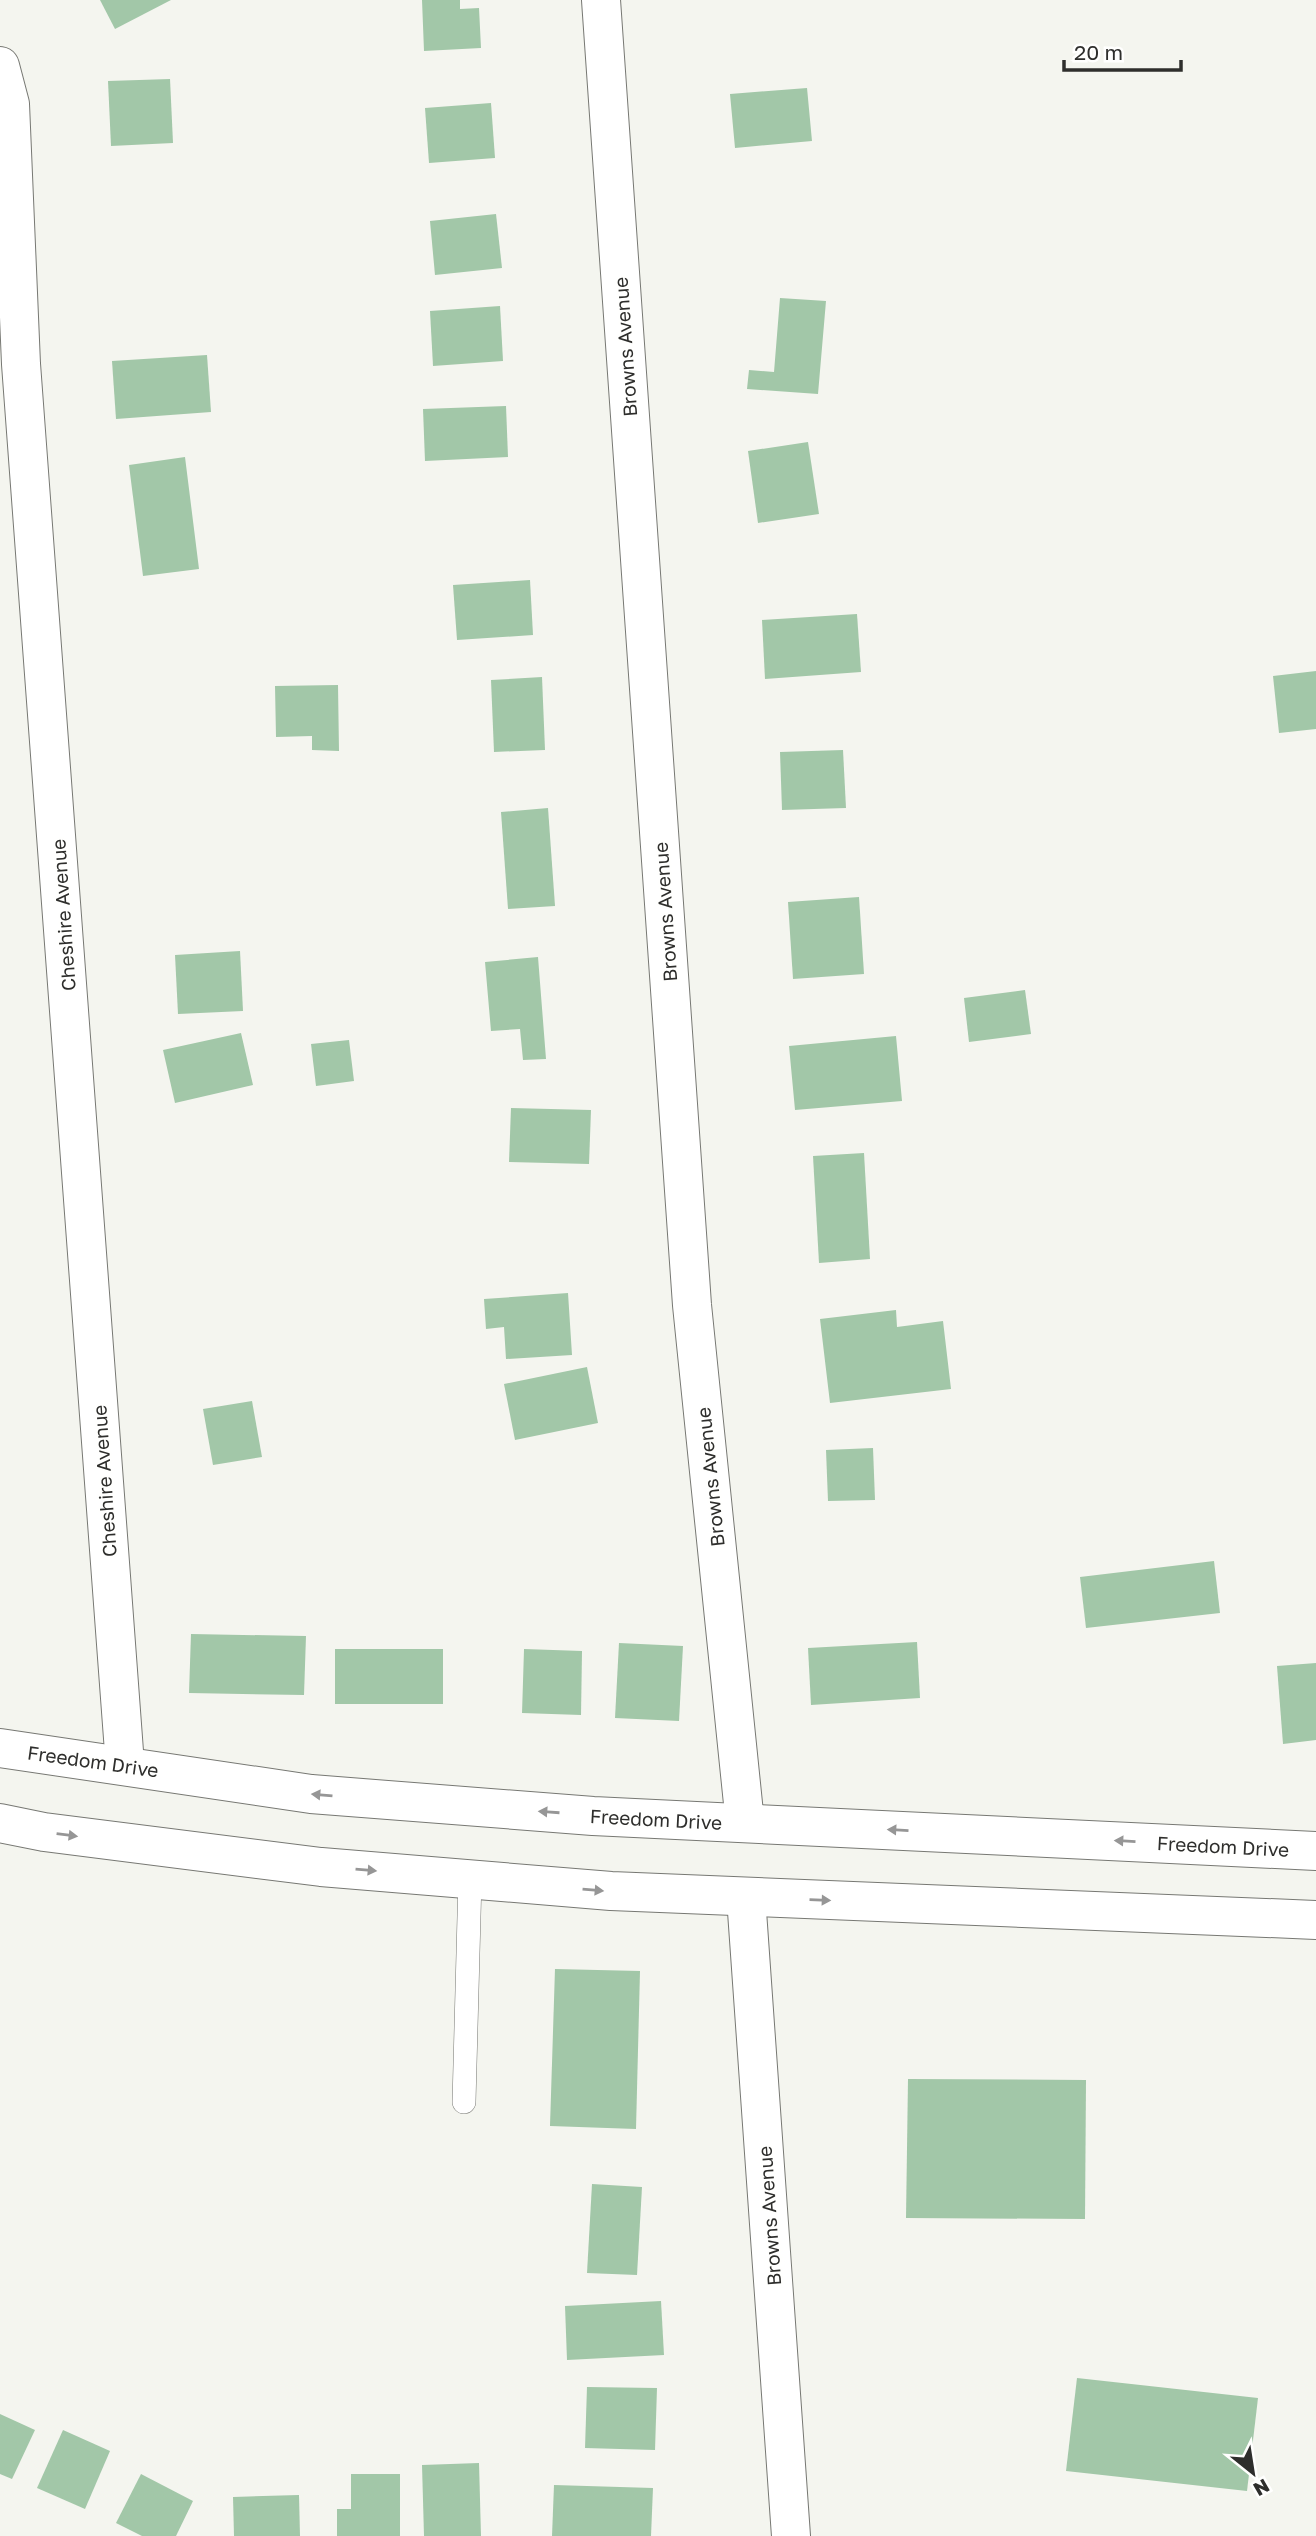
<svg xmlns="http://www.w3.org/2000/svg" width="1316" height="2536" viewBox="0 0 1316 2536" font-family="'Golos Text',sans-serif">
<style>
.building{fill:#a2c7a8}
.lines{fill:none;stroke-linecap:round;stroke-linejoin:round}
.service-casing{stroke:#777873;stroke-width:24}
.minor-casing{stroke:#777873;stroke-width:40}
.primary-casing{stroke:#777873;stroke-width:40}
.service{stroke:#fff;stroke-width:23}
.minor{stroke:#fff;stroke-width:38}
.primary{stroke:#fff;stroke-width:38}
.oneway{fill:#969696}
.labels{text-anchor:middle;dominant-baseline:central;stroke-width:5;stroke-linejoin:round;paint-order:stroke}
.street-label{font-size:19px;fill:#2e2e2c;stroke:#fffffe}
</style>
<rect width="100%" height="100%" fill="#f4f5ef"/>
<g class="building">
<path d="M 100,0 L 171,0 L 115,29 Z"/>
<path d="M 422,0 L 460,0 L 460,9 L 479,8 L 481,48 L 424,51 Z"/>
<path d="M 170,79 L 173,143 L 111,146 L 108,81 Z"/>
<path d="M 807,88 L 812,141 L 735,148 L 730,94 Z"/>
<path d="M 491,103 L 495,158 L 429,163 L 425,108 Z"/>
<path d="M 496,214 L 502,268 L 435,275 L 430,221 Z"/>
<path d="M 780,298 L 826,301 L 818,394 L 747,389 L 749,370 L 774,372 Z"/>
<path d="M 500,306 L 503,361 L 433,366 L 430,311 Z"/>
<path d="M 207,355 L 211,412 L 116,419 L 112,361 Z"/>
<path d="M 506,406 L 508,457 L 425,461 L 423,409 Z"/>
<path d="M 808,442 L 819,514 L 758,523 L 748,451 Z"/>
<path d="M 185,457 L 199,569 L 143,576 L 129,465 Z"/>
<path d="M 530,580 L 533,635 L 457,640 L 453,585 Z"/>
<path d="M 857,614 L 861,672 L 765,679 L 762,620 Z"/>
<path d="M 1316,671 L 1316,729 L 1279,733 L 1273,676 Z"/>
<path d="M 542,677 L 545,750 L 494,752 L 491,680 Z"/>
<path d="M 338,685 L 339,751 L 312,750 L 312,736 L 276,737 L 275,686 Z"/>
<path d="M 843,750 L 846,808 L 782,810 L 780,752 Z"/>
<path d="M 548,808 L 555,906 L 508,909 L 501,812 Z"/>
<path d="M 859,897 L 864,974 L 793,979 L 788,902 Z"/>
<path d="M 240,951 L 243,1011 L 178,1014 L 175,955 Z"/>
<path d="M 538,957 L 546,1059 L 523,1060 L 520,1029 L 491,1031 L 485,962 Z"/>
<path d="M 1025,990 L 1031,1034 L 969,1042 L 964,998 Z"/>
<path d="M 241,1033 L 253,1085 L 175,1103 L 163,1050 Z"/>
<path d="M 896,1036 L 902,1101 L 795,1110 L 789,1046 Z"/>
<path d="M 349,1040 L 354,1081 L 316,1086 L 311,1044 Z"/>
<path d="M 511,1108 L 591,1110 L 589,1164 L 509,1162 Z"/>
<path d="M 864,1153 L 870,1259 L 819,1263 L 813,1156 Z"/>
<path d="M 568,1293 L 572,1355 L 506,1359 L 504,1327 L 486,1329 L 484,1299 Z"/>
<path d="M 896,1310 L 897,1327 L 943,1321 L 951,1389 L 830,1403 L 820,1319 Z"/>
<path d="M 587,1367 L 598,1423 L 515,1440 L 504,1384 Z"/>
<path d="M 252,1401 L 262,1457 L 213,1465 L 203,1409 Z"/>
<path d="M 873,1448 L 875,1500 L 828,1501 L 826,1450 Z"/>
<path d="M 1214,1561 L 1220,1613 L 1086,1628 L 1080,1577 Z"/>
<path d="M 191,1634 L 306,1636 L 304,1695 L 189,1693 Z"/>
<path d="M 917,1642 L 920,1698 L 811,1705 L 808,1648 Z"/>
<path d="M 619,1643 L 683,1646 L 679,1721 L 615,1718 Z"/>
<rect x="335" y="1649" width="108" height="55"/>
<path d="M 524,1649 L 582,1651 L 581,1715 L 522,1713 Z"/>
<path d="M 1316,1663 L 1316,1740 L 1283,1744 L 1277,1666 Z"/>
<path d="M 555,1969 L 640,1971 L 636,2129 L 550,2126 Z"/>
<path d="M 908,2079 L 1086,2080 L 1085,2219 L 906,2218 Z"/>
<path d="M 592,2184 L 642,2187 L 637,2275 L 587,2273 Z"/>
<path d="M 661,2301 L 664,2355 L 567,2360 L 565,2306 Z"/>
<path d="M 1077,2378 L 1258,2398 L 1247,2491 L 1066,2471 Z"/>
<path d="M 587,2387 L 657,2388 L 655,2450 L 585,2448 Z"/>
<path d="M 0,2414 L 35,2430 L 12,2479 L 0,2474 Z"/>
<path d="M 63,2430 L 110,2451 L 85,2509 L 37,2488 Z"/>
<path d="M 479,2463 L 481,2536 L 424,2536 L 422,2465 Z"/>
<path d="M 141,2474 L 193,2501 L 176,2536 L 142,2536 L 116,2523 Z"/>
<path d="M 351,2474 L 400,2474 L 400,2536 L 337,2536 L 337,2509 L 351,2509 Z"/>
<path d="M 554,2485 L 653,2488 L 651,2536 L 552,2536 Z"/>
<path d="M 299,2495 L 300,2536 L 234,2536 L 233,2497 Z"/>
</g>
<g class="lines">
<defs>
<path id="service" d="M 464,2102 L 470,1879"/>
<g id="minor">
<path d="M 601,0 L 692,1305 L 745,1823"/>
<path d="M 0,66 L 10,104 L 21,364 L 125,1765"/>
<path d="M 746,1897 L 791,2536"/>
</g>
<g id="primary">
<path d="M 0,1748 L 311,1794 L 593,1816 L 1316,1851"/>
<path d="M 0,1823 L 44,1832 L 321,1867 L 611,1891 L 1316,1920"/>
</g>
</defs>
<use href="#service" class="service-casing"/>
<use href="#minor" class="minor-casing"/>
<use href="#primary" class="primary-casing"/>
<use href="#service" class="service"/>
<use href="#minor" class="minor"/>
<use href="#primary" class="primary"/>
</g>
<defs><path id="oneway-solid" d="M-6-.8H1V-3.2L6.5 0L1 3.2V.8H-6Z" transform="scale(1.75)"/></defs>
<g class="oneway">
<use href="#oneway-solid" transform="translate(322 1795) rotate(-175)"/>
<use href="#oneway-solid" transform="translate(549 1812) rotate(-176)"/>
<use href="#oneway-solid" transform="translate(898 1830) rotate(-177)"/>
<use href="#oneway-solid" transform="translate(67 1835) rotate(7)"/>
<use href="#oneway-solid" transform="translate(1125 1841) rotate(-177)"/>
<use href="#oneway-solid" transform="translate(366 1870) rotate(5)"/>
<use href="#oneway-solid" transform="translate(593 1890) rotate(5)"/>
<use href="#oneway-solid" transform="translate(820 1900) rotate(2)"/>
</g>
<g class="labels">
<g class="street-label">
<text transform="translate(625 347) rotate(-94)">Browns Avenue</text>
<text transform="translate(665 912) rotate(-94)">Browns Avenue</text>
<text transform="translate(63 915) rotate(-94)">Cheshire Avenue</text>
<text transform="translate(710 1477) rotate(-96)">Browns Avenue</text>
<text transform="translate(104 1481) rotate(-94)">Cheshire Avenue</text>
<text transform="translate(93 1761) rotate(8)">Freedom Drive</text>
<text transform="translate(656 1819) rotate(3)">Freedom Drive</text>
<text transform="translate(1223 1846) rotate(3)">Freedom Drive</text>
<text transform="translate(769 2216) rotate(-94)">Browns Avenue</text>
</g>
</g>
<g transform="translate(1253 2473) rotate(150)" stroke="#fffffe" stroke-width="5" paint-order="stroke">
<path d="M0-5L12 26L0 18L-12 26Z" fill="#2e2e2c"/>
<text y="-10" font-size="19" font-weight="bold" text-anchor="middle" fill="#2e2e2c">N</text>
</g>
<path d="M1064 60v10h117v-10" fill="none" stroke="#2e2e2c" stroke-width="3.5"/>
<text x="1074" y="60" font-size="21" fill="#2e2e2c" stroke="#fffffe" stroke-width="5" paint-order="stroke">20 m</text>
</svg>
